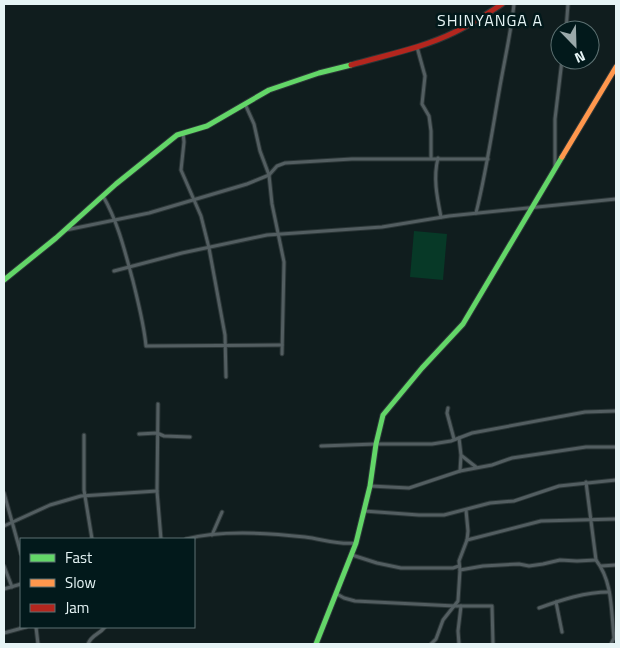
<svg xmlns="http://www.w3.org/2000/svg" width="620" height="648" viewBox="0 0 620 648" font-family="'Titillium Web',sans-serif">
<style>
.green{fill:#073927}
.lines{fill:none;stroke-linecap:round;stroke-linejoin:round}
.street-casing{stroke:#2b3637;stroke-width:5}
.fast-casing{stroke:#2b3637;stroke-width:7}
.slow-casing{stroke:#2b3637;stroke-width:7}
.jam-casing{stroke:#2b3637;stroke-width:7}
.street{stroke:#535e61;stroke-width:3}
.fast{stroke:#63d668;stroke-width:5}
.slow{stroke:#ff974d;stroke-width:5}
.jam{stroke:#b3261e;stroke-width:5}
.labels{text-anchor:middle;dominant-baseline:central;stroke-width:5;stroke-linejoin:round;paint-order:stroke}
.quarter-label{font-size:16px;letter-spacing:1px;fill:#e6f4f5;stroke:#02191b}
</style>
<rect width="100%" height="100%" fill="#101d1e"/>
<path class="green" d="M 414,231 L 447,234 L 443,280 L 410,277 Z"/>
<g class="lines">
<defs>
<g id="street">
<path d="M 566,30 L 568,4"/>
<path d="M 417,47 L 425,76 L 422,104 L 429,116 L 431,131 L 431,158"/>
<path d="M 245,104 L 254,124 L 260,151 L 269,175 L 272,204 L 284,262 L 282,354"/>
<path d="M 183,133 L 184,142 L 181,170 L 201,216 L 209,248 L 225,335 L 226,377"/>
<path d="M 438,158 C 433,178 437,197 441,217"/>
<path d="M 555,167 L 555,119 L 562,60"/>
<path d="M 103,196 C 118,222 125,252 133,281 C 138,302 144,324 146,346 L 282,345"/>
<path d="M 476,213 C 486,173 492,132 499,92 C 504,62 511,33 514,4"/>
<path d="M 66,230 L 149,213 L 247,184 L 269,175 L 277,166 L 285,163 L 352,159 L 488,159"/>
<path d="M 114,271 L 182,253 L 267,235 L 382,227 L 449,216 L 616,199"/>
<path d="M 158,404 L 157,491 L 161,539"/>
<path d="M 448,408 L 447,413 L 454,439"/>
<path d="M 139,434 L 157,433 L 164,436 L 190,437"/>
<path d="M 84,435 L 84,490 L 92,539"/>
<path d="M 459,438 L 461,455 L 460,471"/>
<path d="M 321,446 L 376,444 L 432,444 L 451,441 L 472,433 L 585,412 L 616,411"/>
<path d="M 462,456 L 476,467"/>
<path d="M 586,482 L 596,560 C 613,582 611,611 614,638 L 611,644"/>
<path d="M 370,486 L 409,488 L 460,471 L 492,465 L 512,458 L 586,447 L 616,447"/>
<path d="M 4,493 L 21,554"/>
<path d="M 364,511 L 419,515 L 444,515 L 490,503 L 514,501 L 559,486 L 616,480"/>
<path d="M 4,526 L 50,505 L 81,496 L 157,491"/>
<path d="M 212,535 L 222,512"/>
<path d="M 186,539 C 220,530 270,533 305,537 C 322,539 338,545 355,543"/>
<path d="M 467,540 L 541,521 L 616,519"/>
<path d="M 352,555 L 377,563 L 401,568 L 453,568 L 459,566"/>
<path d="M 4,566 L 12,587"/>
<path d="M 601,566 L 616,565"/>
<path d="M 460,570 L 483,566 L 519,564 L 529,566 L 543,564 L 560,560 L 577,561 L 596,560"/>
<path d="M 4,589 L 21,584"/>
<path d="M 337,594 L 344,598 L 355,601 L 455,606 L 492,606 L 493,644"/>
<path d="M 556,602 L 562,632"/>
<path d="M 539,608 C 561,600 585,592 609,592"/>
<path d="M 36,627 L 38,644"/>
<path d="M 4,633 L 26,627"/>
<path d="M 88,644 C 92,634 99,635 105,627"/>
<path d="M 431,644 L 436,639 L 443,620 L 458,601 L 460,570 L 459,561 L 467,540 L 468,531 L 466,510"/>
<path d="M 459,644 L 458,631 L 461,606"/>
</g>
<g id="fast">
<path d="M 4,280 L 56,238 L 116,184 L 177,135 L 207,126 L 269,90 L 319,73 L 351,65"/>
<path d="M 316,644 L 356,543 L 370,486 L 376,444 L 383,415 L 422,368 L 463,324 L 562,157"/>
</g>
<path id="slow" d="M 562,157 L 616,67"/>
<path id="jam" d="M 351,65 C 386,55 423,48 455,32 C 472,24 487,14 502,4"/>
</defs>
<use href="#street" class="street-casing"/>
<use href="#fast" class="fast-casing"/>
<use href="#slow" class="slow-casing"/>
<use href="#jam" class="jam-casing"/>
<use href="#street" class="street"/>
<use href="#fast" class="fast"/>
<use href="#slow" class="slow"/>
<use href="#jam" class="jam"/>
</g>
<g class="labels">
<g class="quarter-label">
<text x="490" y="20">SHINYANGA A</text>
</g>
</g>
<rect width="620" height="648" fill="none" stroke="#e6f4f5" stroke-width="10"/>
<rect x="20" y="538" width="175" height="90" fill="#02191b" stroke="#5d7172"/>
<rect x="30" y="554" width="25" height="8" fill="#63d668" stroke="#5d7172"/>
<text x="65" y="563" font-size="15" fill="#e6f4f5">Fast</text>
<rect x="30" y="579" width="25" height="8" fill="#ff974d" stroke="#5d7172"/>
<text x="65" y="588" font-size="15" fill="#e6f4f5">Slow</text>
<rect x="30" y="604" width="25" height="8" fill="#b3261e" stroke="#5d7172"/>
<text x="65" y="613" font-size="15" fill="#e6f4f5">Jam</text>
<g transform="translate(575 45) rotate(157)"><circle r="24" fill="#02191b" stroke="#5d7172"/>
<path d="M0-4L9 19L0 12L-9 19Z" fill="#9ba9aa"/>
<text y="-8" font-size="14" font-weight="bold" text-anchor="middle" fill="#e6f4f5">N</text>
</g>
</svg>
